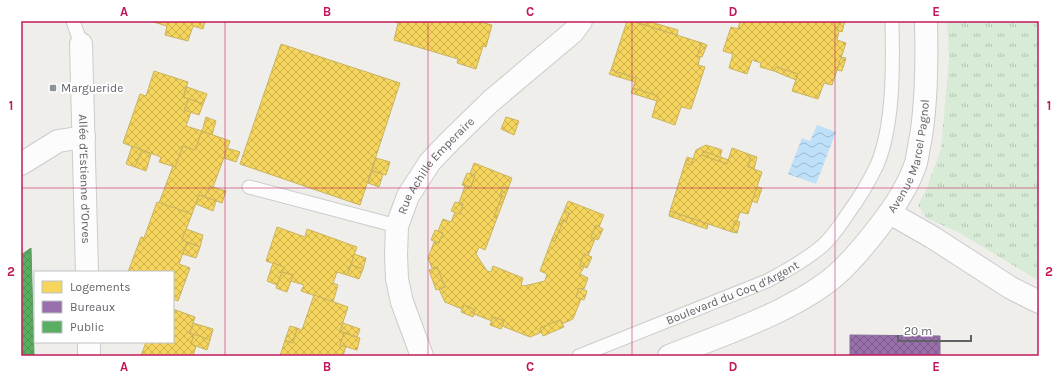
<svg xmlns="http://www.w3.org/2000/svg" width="1060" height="377" viewBox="0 0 1060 377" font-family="Karla,sans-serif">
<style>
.grass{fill:url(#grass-tufts)}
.water{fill:url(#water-waves)}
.homes{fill:url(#homes-cross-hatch);stroke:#c9b360}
.offices{fill:url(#offices-cross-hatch);stroke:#886c97}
.public{fill:url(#public-cross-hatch);stroke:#5c9863}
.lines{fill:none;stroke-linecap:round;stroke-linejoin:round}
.lane-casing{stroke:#cbcccc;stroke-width:15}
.street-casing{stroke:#cbcccc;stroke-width:24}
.secondary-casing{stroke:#cacacb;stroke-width:24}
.lane{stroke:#fdfcfc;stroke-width:13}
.street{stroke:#fdfcfc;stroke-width:22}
.secondary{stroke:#fdfcfc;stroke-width:22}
.grid{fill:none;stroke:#c2185b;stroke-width:1;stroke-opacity:0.55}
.poi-dot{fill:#919496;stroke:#fff;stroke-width:1.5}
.labels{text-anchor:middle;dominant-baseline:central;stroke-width:4;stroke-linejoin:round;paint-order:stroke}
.poi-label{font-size:12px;fill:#5f6368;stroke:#fff;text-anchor:start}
.street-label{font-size:12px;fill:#5f6368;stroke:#fff}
.neatline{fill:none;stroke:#c2185b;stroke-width:1.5}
.grid-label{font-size:13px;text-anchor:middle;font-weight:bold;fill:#c2185b}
</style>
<defs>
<pattern id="grass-tufts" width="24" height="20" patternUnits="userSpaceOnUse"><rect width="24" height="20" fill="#d8ebd6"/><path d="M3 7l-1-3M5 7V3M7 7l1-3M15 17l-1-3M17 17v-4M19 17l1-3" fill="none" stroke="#b2c2b1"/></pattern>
<pattern id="water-waves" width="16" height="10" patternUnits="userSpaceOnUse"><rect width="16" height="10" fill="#bfe0f9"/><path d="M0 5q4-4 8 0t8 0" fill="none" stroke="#9eb9cd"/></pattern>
<pattern id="homes-cross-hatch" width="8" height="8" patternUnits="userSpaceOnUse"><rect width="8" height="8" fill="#f6d55c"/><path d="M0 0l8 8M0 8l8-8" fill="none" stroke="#cab050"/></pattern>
<pattern id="offices-cross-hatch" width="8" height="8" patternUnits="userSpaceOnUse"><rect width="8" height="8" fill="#9970ab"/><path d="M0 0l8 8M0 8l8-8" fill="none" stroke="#7a5c88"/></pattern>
<pattern id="public-cross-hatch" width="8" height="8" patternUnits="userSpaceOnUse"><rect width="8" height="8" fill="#5aae61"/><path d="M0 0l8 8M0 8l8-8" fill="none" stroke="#4e9154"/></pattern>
</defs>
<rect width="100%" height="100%" fill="#efeeea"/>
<path class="grass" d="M 947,21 L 1039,21 L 1039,281 L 960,233 L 926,218 L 918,205 L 927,188 L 941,149 L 949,58 Z"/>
<path class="water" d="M 817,125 L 836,132 L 816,184 L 788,174 L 802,138 L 810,141 Z"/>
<g class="homes">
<path d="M 150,21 L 205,21 L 203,29 L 193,26 L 188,41 L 165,35 L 167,26 Z"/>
<path d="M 393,21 L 481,21 L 481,22 L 492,25 L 486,47 L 483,46 L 476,69 L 457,63 L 458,59 L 394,40 L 398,23 Z"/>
<path d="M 627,21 L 632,21 L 702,43 L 697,56 L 700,57 L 698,65 L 705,67 L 691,109 L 681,107 L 675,125 L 652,117 L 658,96 L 633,88 L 636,78 L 611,70 Z"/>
<path d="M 632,21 L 647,21 L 645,25 Z"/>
<path d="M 647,21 L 678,30 L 677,35 L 645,25 Z"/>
<path d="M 740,21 L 840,21 L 837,30 L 839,31 L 837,40 L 846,43 L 832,85 L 824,83 L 818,99 L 792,91 L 798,74 L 776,67 L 774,71 L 760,67 L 761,63 L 752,60 L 747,74 L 729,68 L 733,54 L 723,51 L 731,27 L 738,29 Z"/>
<path d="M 840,21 L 845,21 L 842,32 L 837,30 Z"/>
<path d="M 702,43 L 707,45 L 702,57 L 697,56 Z"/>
<path d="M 281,44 L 400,83 L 360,205 L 240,164 Z"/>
<path d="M 841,57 L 846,58 L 842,71 L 837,70 Z"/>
<path d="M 776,67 L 798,74 L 796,80 L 774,71 Z"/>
<path d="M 611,70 L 636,78 L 635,82 L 609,74 Z"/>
<path d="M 154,71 L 188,82 L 183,97 L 189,99 L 184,110 L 191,112 L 186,126 L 202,131 L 195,150 L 183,146 L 175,167 L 159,162 L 161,157 L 123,143 L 140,94 L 146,96 Z"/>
<path d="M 187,87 L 207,94 L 203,104 L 183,97 Z"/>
<path d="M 633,88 L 658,96 L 657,101 L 631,93 Z"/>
<path d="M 189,99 L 203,104 L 199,115 L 184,110 Z"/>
<path d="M 206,117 L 216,121 L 212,135 L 202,131 Z"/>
<path d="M 506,117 L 519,121 L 514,135 L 501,129 Z"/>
<path d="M 202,131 L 230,141 L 213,187 L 210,186 L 205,197 L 199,195 L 192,214 L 159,203 L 173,166 L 175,167 L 183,146 L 195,150 Z"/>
<path d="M 706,145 L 722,150 L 720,157 L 703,151 L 702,155 L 727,164 L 732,148 L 751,155 L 748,167 L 762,172 L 748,214 L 740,212 L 737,221 L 735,221 L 732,232 L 670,211 L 685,163 L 691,165 L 696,150 Z"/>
<path d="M 132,146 L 142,150 L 135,167 L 126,164 Z"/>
<path d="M 227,148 L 240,152 L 236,162 L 224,158 Z"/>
<path d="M 142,150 L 151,154 L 146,171 L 135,167 Z"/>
<path d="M 703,151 L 729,160 L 727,164 L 702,155 Z"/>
<path d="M 751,155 L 757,157 L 754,169 L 748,167 Z"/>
<path d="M 687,157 L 693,159 L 691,165 L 685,163 Z"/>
<path d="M 376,158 L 390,162 L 386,175 L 372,171 Z"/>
<path d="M 474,163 L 512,178 L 508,189 L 503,187 L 500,195 L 502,196 L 494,217 L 497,218 L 485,250 L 479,247 L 476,254 L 487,271 L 491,272 L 493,266 L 523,278 L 521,285 L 524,286 L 545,281 L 547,274 L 540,271 L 552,239 L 555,241 L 563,221 L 566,222 L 569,213 L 564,211 L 568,201 L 604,215 L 599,227 L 596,225 L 591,237 L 595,239 L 588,256 L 584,254 L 580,265 L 584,267 L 580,274 L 588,278 L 584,289 L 579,288 L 576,297 L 581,299 L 573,319 L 562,324 L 560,320 L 540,328 L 542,332 L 530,337 L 502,326 L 504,321 L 493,317 L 492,321 L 474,314 L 475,310 L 464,305 L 462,309 L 445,302 L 439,289 L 445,287 L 437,267 L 432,268 L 428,258 L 434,242 L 439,243 L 443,233 L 438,231 L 443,219 L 451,222 L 455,212 L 460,214 L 463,204 L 459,203 L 465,186 L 471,187 L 475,175 L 470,174 Z"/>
<path d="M 372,171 L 383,174 L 379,187 L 368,183 Z"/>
<path d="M 467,173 L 475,175 L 471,187 L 462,185 Z"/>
<path d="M 210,186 L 226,191 L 222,203 L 205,197 Z"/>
<path d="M 503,187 L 508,189 L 505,197 L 500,195 Z"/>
<path d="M 757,187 L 762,188 L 757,203 L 752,201 Z"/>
<path d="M 199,195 L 216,201 L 213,211 L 196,204 Z"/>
<path d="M 502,196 L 505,197 L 497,218 L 494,217 Z"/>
<path d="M 157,202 L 192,214 L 182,240 L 187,242 L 179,264 L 190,268 L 178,301 L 173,299 L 173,272 L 128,272 L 141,237 L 144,238 Z"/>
<path d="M 455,202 L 463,204 L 460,214 L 451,211 Z"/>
<path d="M 564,211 L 569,213 L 566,222 L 560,220 Z"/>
<path d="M 670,211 L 708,224 L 707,229 L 669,216 Z"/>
<path d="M 560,220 L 563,221 L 555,241 L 552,239 Z"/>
<path d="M 735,221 L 740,222 L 737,233 L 732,232 Z"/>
<path d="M 596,225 L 603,229 L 598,240 L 591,237 Z"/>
<path d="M 277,227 L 305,237 L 307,229 L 357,247 L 347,275 L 337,272 L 333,283 L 338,285 L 333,302 L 301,291 L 304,285 L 291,281 L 293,275 L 282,272 L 284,267 L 266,261 Z"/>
<path d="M 186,229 L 203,235 L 200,247 L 182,240 Z"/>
<path d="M 435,230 L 443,233 L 439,243 L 431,240 Z"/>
<path d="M 187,242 L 200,247 L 196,258 L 183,254 Z"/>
<path d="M 354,254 L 366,258 L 363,269 L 351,265 Z"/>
<path d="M 584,254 L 592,257 L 587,268 L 580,265 Z"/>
<path d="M 273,263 L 284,267 L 277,285 L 267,281 Z"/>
<path d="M 351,265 L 363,269 L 359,279 L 347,275 Z"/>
<path d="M 437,267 L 445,287 L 436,290 L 429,270 Z"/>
<path d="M 282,272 L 293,275 L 287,292 L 276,288 Z"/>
<path d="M 579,288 L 587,291 L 584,300 L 576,297 Z"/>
<path d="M 314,295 L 348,307 L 340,331 L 344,333 L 340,345 L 346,346 L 343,356 L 280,356 L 285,340 L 293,343 L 297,328 L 302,330 Z"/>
<path d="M 464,305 L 475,310 L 473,317 L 461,312 Z"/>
<path d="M 173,309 L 195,317 L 190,333 L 194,334 L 191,344 L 196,346 L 193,356 L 141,356 L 146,342 L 173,342 Z"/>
<path d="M 493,317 L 504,321 L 501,329 L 490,325 Z"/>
<path d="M 560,320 L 564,327 L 543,336 L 540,328 Z"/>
<path d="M 193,323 L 213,329 L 210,340 L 190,333 Z"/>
<path d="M 343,323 L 360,329 L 357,337 L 340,331 Z"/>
<path d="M 290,326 L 297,328 L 293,343 L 285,340 Z"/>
<path d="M 344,333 L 360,338 L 357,350 L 340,345 Z"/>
<path d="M 194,334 L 210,340 L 207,350 L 191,344 Z"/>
</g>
<path class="offices" d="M 850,335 L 940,336 L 940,356 L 850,356 Z"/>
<path class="public" d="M 31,248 L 34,356 L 21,356 L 21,255 Z"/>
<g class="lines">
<defs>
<g id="lane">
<path d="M 73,21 L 81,44"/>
<path d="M 249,187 L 397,226"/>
<path id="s1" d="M 579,356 L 767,281 C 786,271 804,261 821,247 C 832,238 841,224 849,212 C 860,197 869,182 877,165 C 894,125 893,64 892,21"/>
</g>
<g id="street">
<path id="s2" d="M 81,44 L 87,272"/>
<path d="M 21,164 L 58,141 L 84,137"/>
<path d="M 89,342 L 89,356"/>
<path id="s3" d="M 422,356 L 402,302 L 397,279 L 396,255 L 397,226 L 408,196 L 430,162 L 449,142 L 491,101 L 573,32 L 581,21"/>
</g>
<g id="secondary">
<path d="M 890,213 L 932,237 L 1011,288 L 1039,302"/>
<path id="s4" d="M 669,356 C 722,335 792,312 835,276 C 851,262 865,245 878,228 C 894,208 908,187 916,163 C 918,154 919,145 921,136 C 927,98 927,60 926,21"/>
</g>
</defs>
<use href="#lane" class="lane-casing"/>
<use href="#street" class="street-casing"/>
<use href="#secondary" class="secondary-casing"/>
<use href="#lane" class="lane"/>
<use href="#street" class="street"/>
<use href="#secondary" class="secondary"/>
</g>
<path class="grid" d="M 225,21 L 225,356M 428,21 L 428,356M 632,21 L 632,356M 835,21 L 835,356M 21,188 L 1039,188"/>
<rect class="poi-dot" x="49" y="84" width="8" height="8" rx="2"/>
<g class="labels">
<g class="poi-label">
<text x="61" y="88">Margueride</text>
</g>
<g class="street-label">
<text stroke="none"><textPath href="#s4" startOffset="330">Avenue Marcel Pagnol</textPath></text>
<text stroke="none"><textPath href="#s3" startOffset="207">Rue Achille Emperaire</textPath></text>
<text stroke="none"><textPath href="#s2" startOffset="135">Allée d’Estienne d’Orves</textPath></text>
<text stroke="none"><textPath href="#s1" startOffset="166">Boulevard du Coq d'Argent</textPath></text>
</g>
</g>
<rect width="1060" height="377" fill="none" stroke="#ffffff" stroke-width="44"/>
<rect x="34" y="271" width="140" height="72" fill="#ffffff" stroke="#bfc1c3"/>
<rect x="42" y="281" width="20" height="12" fill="#f6d55c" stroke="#bfc1c3"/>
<text x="70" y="291" font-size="12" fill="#5f6368">Logements</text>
<rect x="42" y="301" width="20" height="12" fill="#9970ab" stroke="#bfc1c3"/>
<text x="70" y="311" font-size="12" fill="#5f6368">Bureaux</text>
<rect x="42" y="321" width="20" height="12" fill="#5aae61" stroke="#bfc1c3"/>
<text x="70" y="331" font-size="12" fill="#5f6368">Public</text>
<path d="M898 335v6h73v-6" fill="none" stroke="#5f6368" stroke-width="2"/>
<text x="904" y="335" font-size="12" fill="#5f6368" stroke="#ffffff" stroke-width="3" paint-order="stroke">20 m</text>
<rect x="22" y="22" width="1016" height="333" class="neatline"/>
<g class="grid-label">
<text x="124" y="16">A</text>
<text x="327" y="16">B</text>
<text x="530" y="16">C</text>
<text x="733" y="16">D</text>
<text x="936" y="16">E</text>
<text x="11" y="110">1</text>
<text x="1049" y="110">1</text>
<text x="11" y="276">2</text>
<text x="1049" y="276">2</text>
<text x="124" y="371">A</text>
<text x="327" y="371">B</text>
<text x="530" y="371">C</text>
<text x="733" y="371">D</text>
<text x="936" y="371">E</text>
</g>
</svg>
